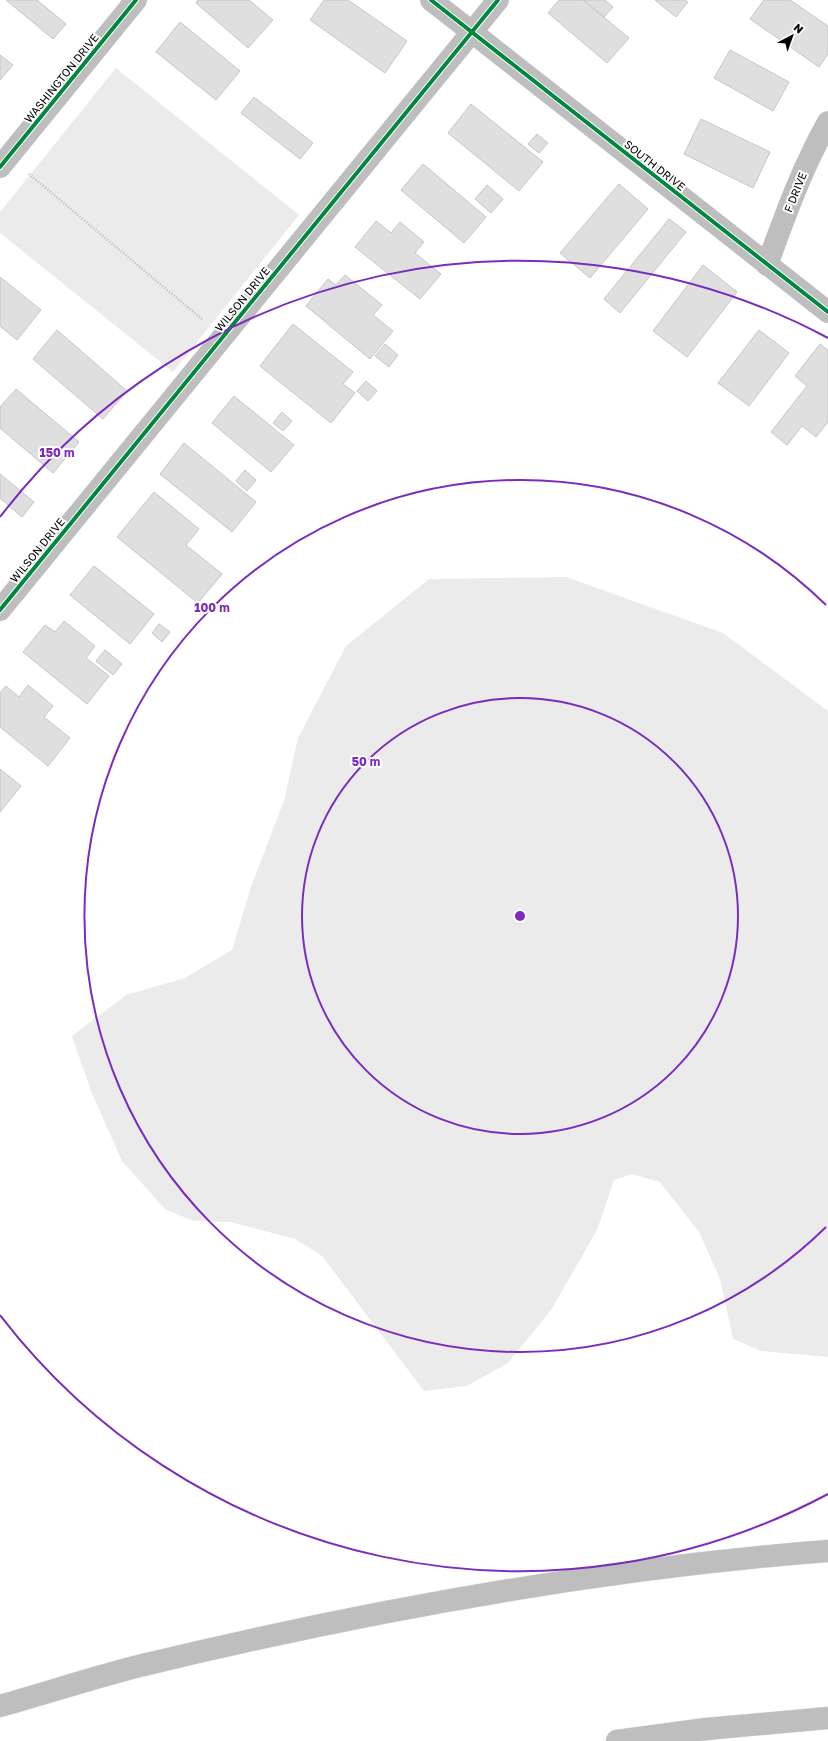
<svg xmlns="http://www.w3.org/2000/svg" width="828" height="1741" viewBox="0 0 828 1741" font-family="'Golos Text',sans-serif">
<style>
.green{fill:#ebebeb}
.building{fill:#dfdfdf;stroke:#c6c6c6}
.lines{fill:none;stroke-linecap:round;stroke-linejoin:round}
.motorway-casing{stroke:#dbdbdb;stroke-width:23}
.path{stroke:#b9b9b9;stroke-width:2.5;stroke-dasharray:1 2;stroke-linecap:butt}
.minor{stroke:#bebebe;stroke-width:22}
.motorway{stroke:#bebebe;stroke-width:22}
.cycleway-casing{stroke:#fff;stroke-width:6}
.cycleway{stroke:#00873e;stroke-width:4}
.ring{fill:none;stroke:#7b2cbf;stroke-width:2}
.labels{text-anchor:middle;dominant-baseline:central;stroke-width:4;stroke-linejoin:round;paint-order:stroke}
.street-label{font-size:11px;fill:#000;stroke:#fff}
.centre{fill:#7b2cbf;stroke:#fff;stroke-width:2}
.ring-label{font-size:12px;text-anchor:middle;font-weight:bold;fill:#7b2cbf;stroke:#fff;stroke-width:4;stroke-linejoin:round;paint-order:stroke}
</style>
<rect width="100%" height="100%" fill="#fff"/>
<g class="green">
<path d="M 116,68 L 299,215 L 173,372 L 0,233 L 0,212 Z"/>
<path d="M 566,577 L 723,633 L 828,711 L 828,1357 L 761,1351 L 733,1339 L 720,1279 L 699,1232 L 660,1182 L 632,1174 L 614,1180 L 597,1230 L 551,1310 L 508,1363 L 467,1386 L 424,1391 L 322,1256 L 295,1239 L 231,1222 L 193,1221 L 165,1209 L 122,1161 L 91,1091 L 72,1036 L 126,995 L 185,978 L 232,950 L 252,884 L 284,801 L 298,738 L 346,646 L 429,579 Z"/>
</g>
<g class="building">
<path d="M 6,0 L 37,0 L 66,24 L 53,39 Z"/>
<path d="M 198,0 L 249,0 L 273,20 L 248,48 L 196,3 Z"/>
<path d="M 324,0 L 348,0 L 407,41 L 385,73 L 310,20 Z"/>
<path d="M 559,0 L 583,0 L 629,38 L 607,63 L 548,13 Z"/>
<path d="M 583,0 L 605,0 L 613,7 L 604,17 Z"/>
<path d="M 655,0 L 685,0 L 688,2 L 676,17 Z"/>
<path d="M 764,0 L 790,0 L 828,26 L 828,54 L 819,67 L 750,19 Z"/>
<path d="M 180,22 L 240,71 L 216,100 L 156,52 Z"/>
<path d="M 730,50 L 789,82 L 773,111 L 714,78 Z"/>
<path d="M 0,55 L 13,65 L 0,80 Z"/>
<path d="M 254,97 L 313,143 L 300,159 L 241,113 Z"/>
<path d="M 471,104 L 543,162 L 519,191 L 448,133 Z"/>
<path d="M 701,119 L 770,152 L 753,188 L 684,154 Z"/>
<path d="M 537,134 L 548,143 L 539,153 L 528,144 Z"/>
<path d="M 423,164 L 486,217 L 464,243 L 401,190 Z"/>
<path d="M 619,184 L 648,209 L 590,278 L 560,253 Z"/>
<path d="M 487,185 L 503,199 L 491,213 L 475,199 Z"/>
<path d="M 669,219 L 686,232 L 620,313 L 604,299 Z"/>
<path d="M 376,221 L 391,233 L 400,222 L 424,242 L 415,253 L 441,274 L 420,299 L 355,247 Z"/>
<path d="M 703,265 L 737,292 L 687,357 L 653,331 Z"/>
<path d="M 345,275 L 382,305 L 373,315 L 393,331 L 370,359 L 306,306 L 328,279 L 336,285 Z"/>
<path d="M 0,277 L 41,310 L 17,340 L 0,326 Z"/>
<path d="M 293,324 L 353,372 L 343,384 L 355,393 L 331,423 L 260,366 Z"/>
<path d="M 57,330 L 127,391 L 103,419 L 33,359 Z"/>
<path d="M 759,330 L 789,353 L 749,406 L 718,383 Z"/>
<path d="M 385,344 L 398,355 L 389,367 L 375,356 Z"/>
<path d="M 820,344 L 828,350 L 828,422 L 816,437 L 802,426 L 787,445 L 771,432 L 807,386 L 795,376 Z"/>
<path d="M 366,381 L 377,391 L 368,401 L 357,391 Z"/>
<path d="M 16,389 L 79,442 L 53,473 L 0,428 L 0,407 Z"/>
<path d="M 234,396 L 294,445 L 271,472 L 212,423 Z"/>
<path d="M 282,412 L 292,421 L 283,431 L 273,423 Z"/>
<path d="M 184,443 L 256,502 L 232,532 L 160,474 Z"/>
<path d="M 245,470 L 256,480 L 247,491 L 236,481 Z"/>
<path d="M 0,474 L 34,502 L 22,517 L 0,498 Z"/>
<path d="M 154,492 L 199,529 L 186,545 L 222,574 L 198,603 L 117,537 Z"/>
<path d="M 94,566 L 154,614 L 130,644 L 70,595 Z"/>
<path d="M 64,621 L 95,646 L 86,658 L 109,676 L 87,704 L 23,652 L 45,625 L 55,632 Z"/>
<path d="M 159,624 L 170,632 L 162,642 L 152,633 Z"/>
<path d="M 105,650 L 122,664 L 113,675 L 96,661 Z"/>
<path d="M 28,685 L 53,706 L 44,717 L 70,738 L 48,766 L 0,727 L 0,693 L 6,686 L 19,697 Z"/>
<path d="M 0,769 L 21,786 L 0,812 Z"/>
</g>
<g class="lines">
<defs>
<g id="motorway">
<path d="M 0,1706 C 46,1693 92,1678 139,1666 C 366,1611 595,1569 828,1551"/>
<path d="M 617,1741 L 706,1729 L 828,1718"/>
</g>
</defs>
<use href="#motorway" class="motorway-casing"/>
<path class="path" d="M 29,174 L 203,320"/>
<g class="minor">
<path d="M 431,0 L 828,312"/>
<path d="M 0,167 L 136,0"/>
<path d="M 767,265 C 785,216 802,168 828,122"/>
<path d="M 0,610 L 498,0"/>
</g>
<use href="#motorway" class="motorway"/>
<defs>
<g id="cycleway">
<path d="M 431,0 L 828,312"/>
<path d="M 0,167 L 136,0"/>
<path d="M 0,610 L 498,0"/>
</g>
</defs>
<use href="#cycleway" class="cycleway-casing"/>
<use href="#cycleway" class="cycleway"/>
</g>
<g class="ring">
<circle cx="520" cy="916" r="218"/>
<path d="M826 1227A436 436 0 1 1 826 605"/>
<path d="M828 1494A655 655 0 0 1 0 1315M0 517A655 655 0 0 1 828 338"/>
</g>
<g class="labels">
<g class="street-label">
<text transform="translate(61 78) rotate(-51)">WASHINGTON DRIVE</text>
<text transform="translate(655 165) rotate(38)">SOUTH DRIVE</text>
<text transform="translate(795 192) rotate(-68)">F DRIVE</text>
<text transform="translate(242 299) rotate(-51)">WILSON DRIVE</text>
<text transform="translate(37 550) rotate(-51)">WILSON DRIVE</text>
</g>
</g>
<circle cx="520" cy="916" r="6" class="centre"/>
<g class="ring-label">
<text x="57" y="457">150 m</text>
<text x="212" y="612">100 m</text>
<text x="366" y="766">50 m</text>
</g>
<g transform="translate(792 36) rotate(41)" stroke="#ffffff" stroke-width="3" paint-order="stroke">
<path d="M0-3L7 15L0 10L-7 15Z" fill="#000000"/>
<text y="-6" font-size="11" font-weight="bold" text-anchor="middle" fill="#000000">N</text>
</g>
</svg>
